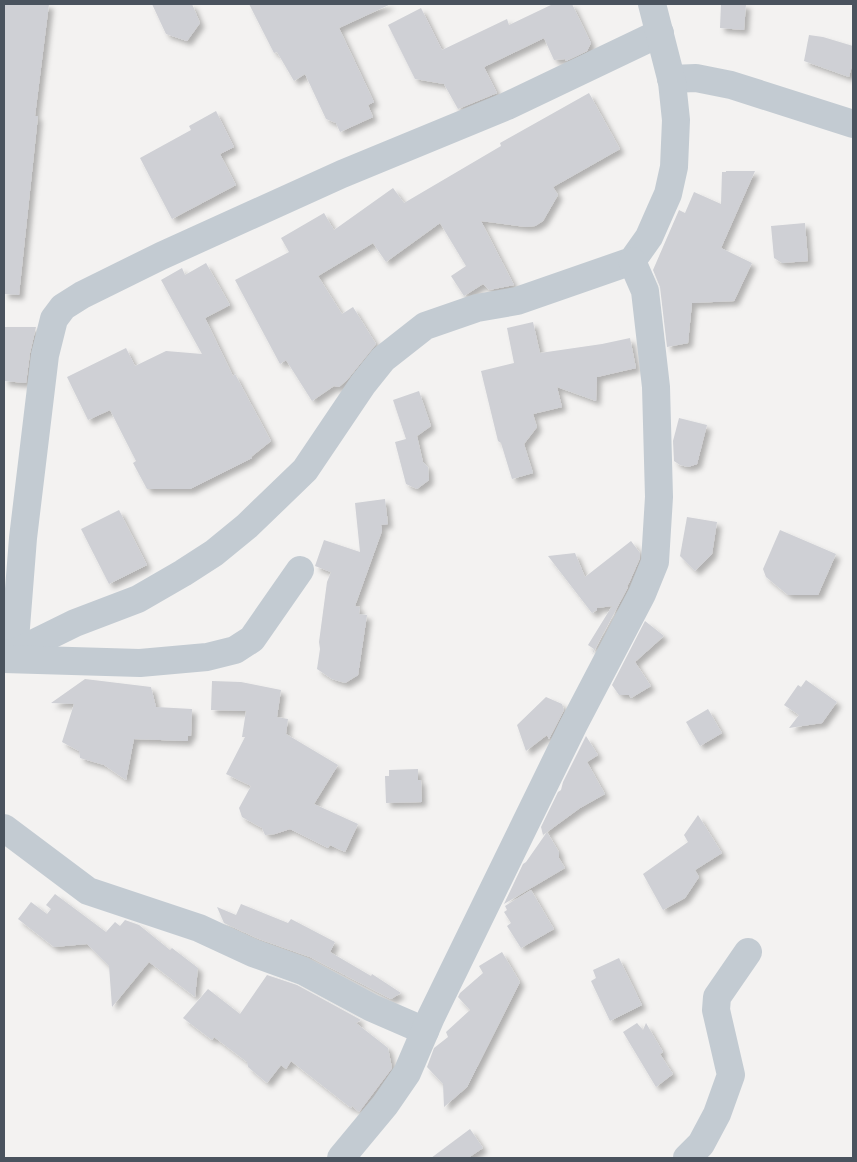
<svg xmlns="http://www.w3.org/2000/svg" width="857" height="1162" viewBox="0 0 857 1162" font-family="Lato,sans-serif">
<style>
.building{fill:#cfd0d5;filter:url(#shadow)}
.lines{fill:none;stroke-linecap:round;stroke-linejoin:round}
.minor{stroke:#c3cbd2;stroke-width:28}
</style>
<defs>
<filter id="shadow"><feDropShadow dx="4.5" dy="4.5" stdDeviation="2.5" flood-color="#0004"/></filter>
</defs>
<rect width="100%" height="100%" fill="#f3f2f1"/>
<g class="building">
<path d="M 4,4 L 49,4 L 35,116 L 38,116 L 19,295 L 4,294 Z"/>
<path d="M 152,4 L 192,4 L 200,23 L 187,41 L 166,34 Z"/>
<path d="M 249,4 L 391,4 L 339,28 L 374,102 L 368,105 L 373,117 L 340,132 L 336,123 L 326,119 L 305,74 L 294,81 L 277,52 L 274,53 Z"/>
<path d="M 553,4 L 572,4 L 591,43 L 587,51 L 566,61 L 565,59 L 554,60 L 544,38 L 484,67 L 497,93 L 458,109 L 444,84 L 415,79 L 388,25 L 421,8 L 442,50 L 507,19 L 509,25 Z"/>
<path d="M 721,4 L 746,4 L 744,30 L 720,28 Z"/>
<path d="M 809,35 L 823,37 L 853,46 L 853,62 L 849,77 L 804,61 Z"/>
<path d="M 589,93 L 620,149 L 553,187 L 558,195 L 543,221 L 535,226 L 526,227 L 481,221 L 514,285 L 489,290 L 483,284 L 464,296 L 451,276 L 466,266 L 440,223 L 386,262 L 373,243 L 318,276 L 342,314 L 353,307 L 376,344 L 347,380 L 339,387 L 334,386 L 312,401 L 286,360 L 280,364 L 235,280 L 289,252 L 281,238 L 324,213 L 334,230 L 393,188 L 404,203 L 501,146 L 500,143 Z"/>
<path d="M 216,111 L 234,147 L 220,154 L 236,185 L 172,219 L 140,158 L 191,130 L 189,126 Z"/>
<path d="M 726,171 L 755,171 L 721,248 L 752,263 L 734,301 L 692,303 L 688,343 L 667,347 L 660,287 L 653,270 L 679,210 L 685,213 L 694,192 L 721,204 L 722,172 L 726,172 Z"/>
<path d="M 805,223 L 808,261 L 782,263 L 774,258 L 771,226 Z"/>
<path d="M 206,263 L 230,305 L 205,318 L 233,376 L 235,374 L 271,441 L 251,457 L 252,458 L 190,489 L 147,489 L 133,463 L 136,461 L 110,410 L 88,420 L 67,377 L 126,348 L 135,366 L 166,351 L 202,354 L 161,280 L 182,268 L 185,275 Z"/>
<path d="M 533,322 L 540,353 L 602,344 L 630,338 L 636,368 L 597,377 L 596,401 L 557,387 L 562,407 L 533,414 L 537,427 L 524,444 L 533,473 L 512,479 L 501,443 L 498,441 L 481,371 L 514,363 L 507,328 Z"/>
<path d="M 4,327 L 36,327 L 30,353 L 26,383 L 4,381 Z"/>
<path d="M 419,391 L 431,426 L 417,436 L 423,462 L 428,467 L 429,480 L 417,489 L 406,484 L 395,442 L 406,439 L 393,400 Z"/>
<path d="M 679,418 L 707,425 L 697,464 L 688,467 L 680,465 L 674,461 L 673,441 Z"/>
<path d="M 385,499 L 388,524 L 381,525 L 382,531 L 355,606 L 360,607 L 359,614 L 367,615 L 358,675 L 345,683 L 332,679 L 317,669 L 320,649 L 319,642 L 327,582 L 331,572 L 315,566 L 324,540 L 360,552 L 355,503 Z"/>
<path d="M 119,510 L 147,565 L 109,584 L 81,529 Z"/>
<path d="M 687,517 L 717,522 L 712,554 L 695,571 L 680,556 Z"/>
<path d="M 780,530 L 836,554 L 818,595 L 788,595 L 766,577 L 763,569 Z"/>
<path d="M 631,541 L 640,553 L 640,558 L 629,583 L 627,586 L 628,587 L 592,655 L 594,649 L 588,645 L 612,606 L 597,608 L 597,610 L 592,613 L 548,556 L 575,553 L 585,577 Z"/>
<path d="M 645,621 L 664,636 L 635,662 L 651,686 L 631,698 L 629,695 L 619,695 L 612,685 Z"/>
<path d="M 85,679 L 151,687 L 156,707 L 192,709 L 191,736 L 188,736 L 188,741 L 134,739 L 126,780 L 104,765 L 80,758 L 79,751 L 62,742 L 74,704 L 51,703 Z"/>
<path d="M 806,680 L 837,702 L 822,723 L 789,728 L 799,715 L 784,705 L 798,685 L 801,687 Z"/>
<path d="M 212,681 L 241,682 L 281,690 L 277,717 L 288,719 L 286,734 L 338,765 L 314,804 L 358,824 L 345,852 L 330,845 L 328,848 L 290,829 L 275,834 L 265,835 L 262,828 L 242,817 L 239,808 L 251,786 L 226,774 L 245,737 L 242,737 L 246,711 L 211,710 Z"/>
<path d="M 546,697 L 562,704 L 564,710 L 549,739 L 547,735 L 526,751 L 517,725 Z"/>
<path d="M 708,709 L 722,733 L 700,746 L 686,722 Z"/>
<path d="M 586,736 L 598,755 L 587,762 L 605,794 L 580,808 L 543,835 L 541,827 L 558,792 L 561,790 L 563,782 Z"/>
<path d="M 418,769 L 418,780 L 421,780 L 422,802 L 386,803 L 385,776 L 389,776 L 389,770 Z"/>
<path d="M 698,815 L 722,853 L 695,870 L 699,877 L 685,898 L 663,910 L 643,874 L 688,842 L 684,835 Z"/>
<path d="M 547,832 L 559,852 L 559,858 L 565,868 L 504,904 L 523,864 L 526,862 Z"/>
<path d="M 531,890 L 554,929 L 521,948 L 507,926 L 511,923 L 504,912 L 507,910 L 505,906 Z"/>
<path d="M 55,894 L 106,932 L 115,922 L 120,926 L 125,920 L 139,925 L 170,950 L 172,948 L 198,968 L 195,997 L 149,962 L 112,1007 L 109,966 L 87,944 L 54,947 L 18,919 L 31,902 L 47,914 L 51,909 L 46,905 Z"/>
<path d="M 241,904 L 288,923 L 291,919 L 335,942 L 330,952 L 371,976 L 372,974 L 401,993 L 391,999 L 310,957 L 259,939 L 224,923 L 217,907 L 236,915 Z"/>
<path d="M 502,952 L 520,982 L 467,1087 L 444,1107 L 443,1084 L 427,1067 L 434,1048 L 448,1037 L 446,1032 L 470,1010 L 458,997 L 460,993 L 483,973 L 479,966 Z"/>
<path d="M 619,958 L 642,1005 L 610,1021 L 591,981 L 596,978 L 593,970 Z"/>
<path d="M 267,975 L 297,985 L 361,1020 L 356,1023 L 388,1048 L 392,1068 L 359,1112 L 352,1106 L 351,1108 L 291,1061 L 286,1069 L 281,1065 L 267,1083 L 248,1067 L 247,1062 L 214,1037 L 212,1040 L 183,1018 L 208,989 L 240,1014 Z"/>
<path d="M 637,1023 L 643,1030 L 646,1023 L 663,1052 L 660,1054 L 673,1074 L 656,1087 L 623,1032 Z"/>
<path d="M 470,1129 L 483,1148 L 468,1158 L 431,1158 Z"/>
</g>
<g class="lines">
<g class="minor">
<path d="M 671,79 L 696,78 L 731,85 L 853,124"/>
<path d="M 14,653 L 23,538 L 45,355 L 54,319 L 63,307 L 82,295 L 161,256 L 342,174 L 507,106 L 660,33"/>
<path d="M 4,654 L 14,653 L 75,623 L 138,599 L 183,573 L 214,553 L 247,526 L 305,470 L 363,384 L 383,359 L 425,326 L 477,308 L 517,301 L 632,261 L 649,237 L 660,212 L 668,194 L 674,167 L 676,120 L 672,82 L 652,4"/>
<path d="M 4,659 L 140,663 L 207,657 L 235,650 L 252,639 L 300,570"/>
<path d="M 4,828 L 88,891 L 199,928 L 253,953 L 303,971 L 372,1008 L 425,1031"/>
<path d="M 341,1158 L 385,1105 L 407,1073 L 431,1017 L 573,726 L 642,594 L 655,562 L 659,497 L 656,387 L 645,291 L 632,261"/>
<path d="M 687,1158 L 701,1144 L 717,1114 L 731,1075 L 716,1010 L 717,997 L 748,952"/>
</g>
</g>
<rect width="857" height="1162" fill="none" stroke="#4a535e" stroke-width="10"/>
</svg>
